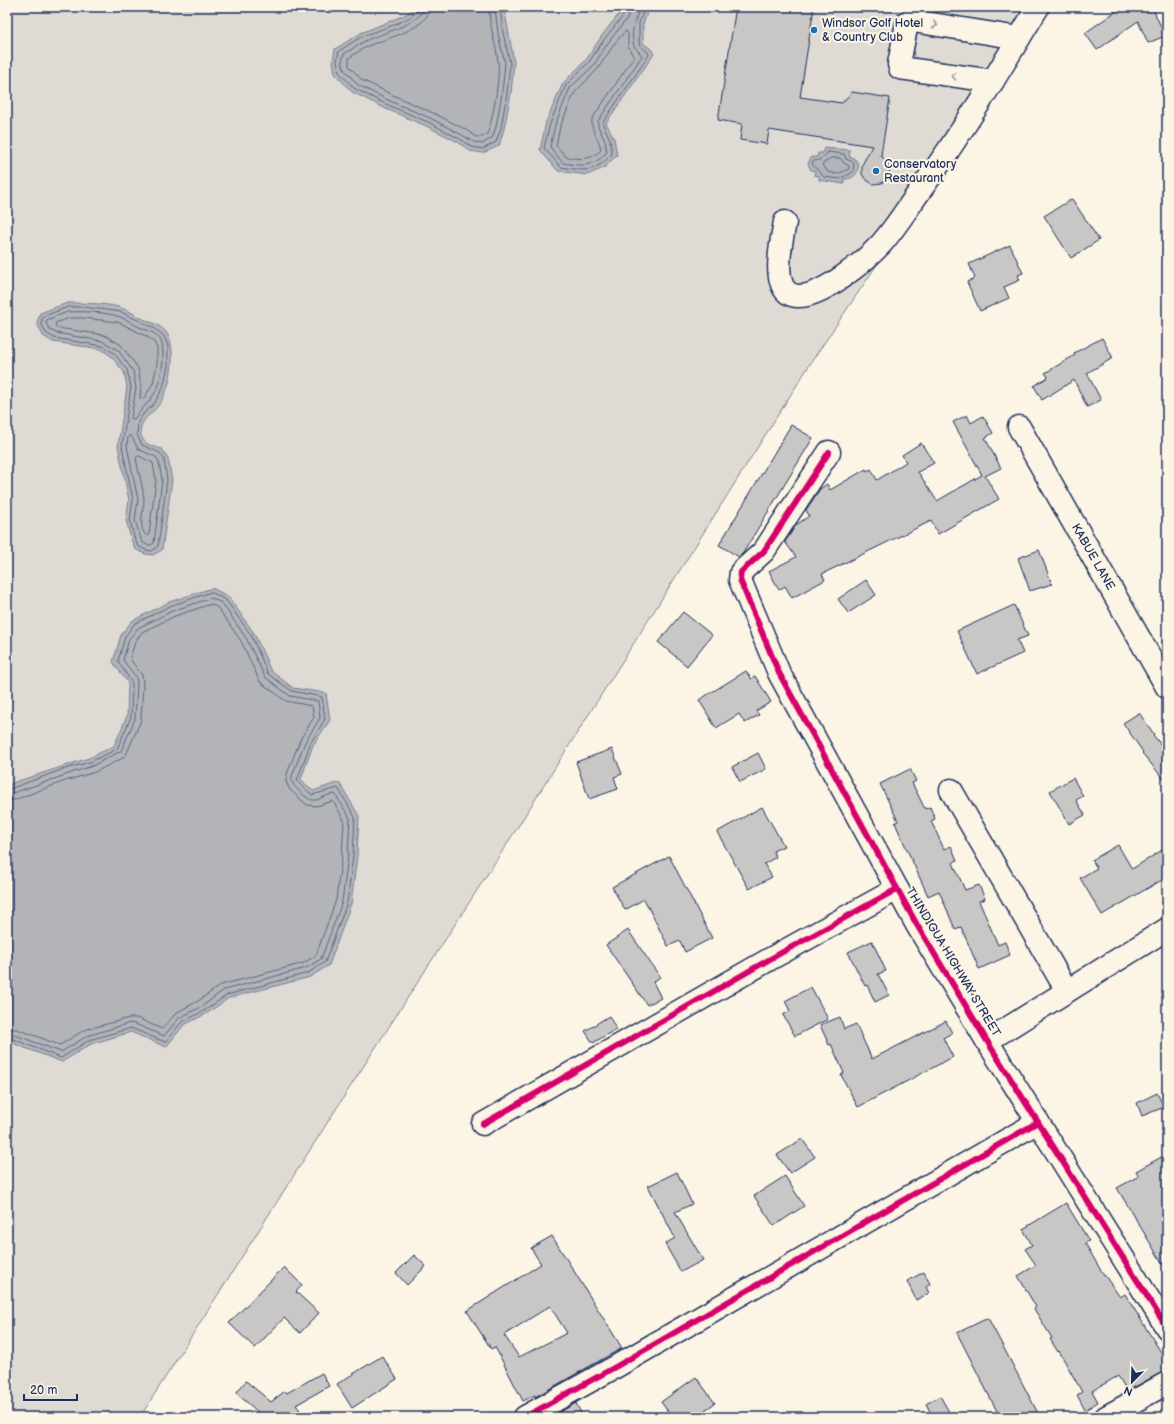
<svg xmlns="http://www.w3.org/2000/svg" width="1174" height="1424" viewBox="0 0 1174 1424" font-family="'Balsamiq Sans',sans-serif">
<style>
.green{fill:#dfdbd4;stroke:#7d8599}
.water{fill:#b2b4b8;stroke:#767f94}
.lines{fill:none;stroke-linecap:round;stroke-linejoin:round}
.shore{stroke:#576482;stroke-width:1}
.building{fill:#c8c7c6;stroke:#1b2f5e;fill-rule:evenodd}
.minor-casing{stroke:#1b2f5e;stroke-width:25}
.minor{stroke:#fcf5e5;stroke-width:22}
.cycleway-casing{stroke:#fcf5e5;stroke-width:8}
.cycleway{stroke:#d6006c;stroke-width:6}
.oneway{stroke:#8c92a2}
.poi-dot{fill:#1f6fb2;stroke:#fcf5e5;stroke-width:1.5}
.labels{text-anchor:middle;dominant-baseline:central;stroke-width:4;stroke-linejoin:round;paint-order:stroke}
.poi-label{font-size:12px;fill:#1b2f5e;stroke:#fcf5e5;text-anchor:start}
.street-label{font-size:12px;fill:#1b2f5e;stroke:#fcf5e5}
</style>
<rect width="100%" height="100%" fill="#fcf5e5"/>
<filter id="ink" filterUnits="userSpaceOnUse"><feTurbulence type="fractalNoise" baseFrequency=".025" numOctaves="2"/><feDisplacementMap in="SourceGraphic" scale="8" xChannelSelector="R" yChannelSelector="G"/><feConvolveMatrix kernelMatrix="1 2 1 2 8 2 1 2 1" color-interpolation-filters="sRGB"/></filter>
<g filter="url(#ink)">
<path class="green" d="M 7,7 L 1047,7 L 990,97 L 812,361 L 512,836 L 345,1095 L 140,1417 L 7,1417 Z"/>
<g class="water">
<path d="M 417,7 L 504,7 L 514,62 L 511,94 L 504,129 L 499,146 L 483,153 L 470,151 L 458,142 L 426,126 L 386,109 L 352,92 L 335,74 L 333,61 L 335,49 L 361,33 L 407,14 Z"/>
<path d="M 620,7 L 650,7 L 643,24 L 643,43 L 651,49 L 654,54 L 606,123 L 614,138 L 617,155 L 604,168 L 587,175 L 558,171 L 540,150 L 546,122 L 563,83 L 586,60 L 603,34 L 619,14 Z"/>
<path d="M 824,148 L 850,150 L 849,156 C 864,160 860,180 844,179 L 844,184 L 819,180 L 819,176 L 814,175 L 815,171 L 811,170 L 808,164 L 811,157 L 817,157 L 818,153 L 823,153 Z"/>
<path d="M 67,303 C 80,303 112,303 124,309 C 131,311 136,316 143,319 C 151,322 160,325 166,332 C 176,344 172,375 167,389 C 165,394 161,403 157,407 C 150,416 138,421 141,435 C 143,444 153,447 162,449 L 168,458 L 172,480 L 162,550 L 153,555 L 145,554 L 135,549 L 131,539 L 126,520 L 129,500 L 118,446 L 127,387 L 124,372 L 111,356 L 101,349 L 53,342 L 43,336 L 37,323 L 40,313 Z"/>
<path d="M 212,588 L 228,596 L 254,633 L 271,671 L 293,688 L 326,693 L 330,720 L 313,745 L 301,779 L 313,791 L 339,782 L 359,816 L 357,856 L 351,904 L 329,965 L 310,977 L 229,998 L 206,1014 L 184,1025 L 166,1047 L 131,1032 L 91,1044 L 62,1062 L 12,1043 L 7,1044 L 7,787 L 12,783 L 89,758 L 114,746 L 127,716 L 128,683 L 113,662 L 121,635 L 132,621 L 169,602 Z"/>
</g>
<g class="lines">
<g class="shore">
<path d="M 419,7 C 418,20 374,31 363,36 C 355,40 347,46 339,51 L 337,61 L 339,72 L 355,89 L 388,105 L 428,122 L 460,139 L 472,147 L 483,149 L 496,142 L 501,128 L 507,93 L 510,63 L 503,33 L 500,7"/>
<path d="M 424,7 C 423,24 378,34 365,41 C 357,45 351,50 344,54 L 342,61 L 344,69 L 358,85 L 390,101 L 430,118 L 462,135 L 474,142 L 482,144 L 492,138 L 496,127 L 502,93 L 505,63 L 498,34 L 495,7"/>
<path d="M 430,7 C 429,29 387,38 370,45 C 363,48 355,54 349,58 L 349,66 L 362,80 L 393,95 L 433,113 L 465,129 L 476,137 L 481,137 L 487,135 C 493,119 500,78 498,62 C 496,43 489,26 489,7"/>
<path d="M 624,7 L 623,16 L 606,37 L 589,62 L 566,85 L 550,124 L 544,148 L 561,167 C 586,171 593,174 612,154 L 610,139 L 603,125 L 603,122 L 649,55 L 648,52 L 640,46 L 639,43 L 639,23 L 645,7"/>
<path d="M 629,7 L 628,16 L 626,20 L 610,40 L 593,66 L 570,88 L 555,125 L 550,147 L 563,163 C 583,166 592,168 607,152 L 605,141 L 598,126 L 598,121 L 642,56 C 640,52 636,50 634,46 C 630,33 635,19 640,7"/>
<path d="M 626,31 L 628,33 L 628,47 L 634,57 L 592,119 C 590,131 600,139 601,150 C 590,161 580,159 566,157 L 556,145 L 560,127 L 575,92 L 597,70 L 615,43 Z"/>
<path d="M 828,152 L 844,154 L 846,159 L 851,161 L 854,164 L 853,172 C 849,176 844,175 840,179 L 824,177 L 812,164 L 813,161 C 819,161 825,157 828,152 Z"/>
<path d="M 831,158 L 840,158 L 844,163 L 849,166 L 849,169 L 837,174 L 828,172 L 822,165 Z"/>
<path d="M 68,307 L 84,307 L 121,312 L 154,328 L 164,336 L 168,346 L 168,366 L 163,388 L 154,404 L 144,413 L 138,422 L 137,435 L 142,445 L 160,453 L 164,459 L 167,480 L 158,546 L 152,551 L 146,550 L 138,546 L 134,537 L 130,520 L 133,500 L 122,446 L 131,387 L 127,370 L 114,353 L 103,346 L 54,338 L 46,333 L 41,323 L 43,317 Z"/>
<path d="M 68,312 C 82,311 107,312 120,317 C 127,319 133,324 139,327 C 146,330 155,332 160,339 C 166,349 162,377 158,387 C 152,400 142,408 134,419 L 132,419 L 131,417 L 136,388 L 133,371 L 118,350 L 102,341 L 56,333 L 50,330 L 46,323 L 47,320 Z"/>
<path d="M 70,318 L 83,318 L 118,322 L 148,337 L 154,342 L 157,348 L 157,364 L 153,383 L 145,397 L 142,399 L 140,398 L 141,386 L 138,368 L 120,344 L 104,335 L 58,328 L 55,326 L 56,323 Z"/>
<path d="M 130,436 L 132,437 L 138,449 L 156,457 L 159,462 L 162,480 L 154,543 L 151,545 L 147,545 L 142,542 L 135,520 L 138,500 L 127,446 L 128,437 Z"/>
<path d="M 139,456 L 153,463 L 156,480 L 149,534 L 147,536 C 137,528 144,510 144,499 C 143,486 138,472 136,458 L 137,457 Z"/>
<path d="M 7,790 L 61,770 L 90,762 L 117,749 L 131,717 L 132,683 L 118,661 L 125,637 L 134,624 L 170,606 L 211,592 L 226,600 L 251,635 L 268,674 L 292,691 L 322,697 L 325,719 L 310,744 L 297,781 L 312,795 L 338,788 L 355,817 L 353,856 L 347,903 L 325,962 L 308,973 L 227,995 L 204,1011 L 182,1022 L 165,1042 L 131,1028 L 89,1040 L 61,1058 L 13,1039 L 7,1040"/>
<path d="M 7,795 L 92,766 L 121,751 L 135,719 L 137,683 L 136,677 L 123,660 L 129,639 L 138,628 L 172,611 L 211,598 L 222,603 L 246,638 L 265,677 L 290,696 L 318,701 L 320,718 L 305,742 L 292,776 C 291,783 294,786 298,790 C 318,809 315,796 335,794 L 350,818 L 348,856 L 342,902 L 321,959 L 306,968 L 224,990 L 201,1007 L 179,1018 L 164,1036 L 135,1024 L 130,1023 L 87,1036 L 61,1052 L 15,1035 L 7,1035"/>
<path d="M 7,801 L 14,800 L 65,781 L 95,772 L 121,759 L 126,755 L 141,720 L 143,684 L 142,675 L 130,659 L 135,642 L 142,632 L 175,616 L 211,604 L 218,608 L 241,641 L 260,682 L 286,701 L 312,706 L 314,717 L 300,740 L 287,774 L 286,782 L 290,790 L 307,805 L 316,806 L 333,801 L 344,820 L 342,855 L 336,900 L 316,955 L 304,963 L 221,985 L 198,1001 L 176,1013 L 162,1029 L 137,1018 L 129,1018 L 84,1030 L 60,1045 L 17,1029 L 7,1029"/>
</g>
</g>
<g class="building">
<path d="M 736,7 L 814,7 L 800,97 L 842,103 L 852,92 L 890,98 L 881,155 L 890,167 L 889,176 L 886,180 L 882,183 L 873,184 L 865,179 L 862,174 L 862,165 L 872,146 L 769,130 L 767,144 L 740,140 L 742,124 L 718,120 Z"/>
<path d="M 1122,7 L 1159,7 L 1154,11 L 1165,36 L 1148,43 L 1138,21 L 1097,50 L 1085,33 Z"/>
<path d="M 1072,199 L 1099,240 L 1071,258 L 1044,216 Z"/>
<path d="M 1010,245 L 1023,273 L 1018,275 L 1020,280 L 1004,287 L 1009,298 L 980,311 L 967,282 L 975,278 L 969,264 Z"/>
<path d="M 1102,338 L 1113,358 L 1087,373 L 1101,400 L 1087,407 L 1074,380 L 1042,400 L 1034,386 L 1048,377 L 1045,373 L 1075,355 L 1074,353 Z"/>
<path d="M 967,415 L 971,423 L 983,416 L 993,433 L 985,438 L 1001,468 L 985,476 L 999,499 L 938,534 L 931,521 L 822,574 L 825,580 L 792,598 L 785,586 L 779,590 L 769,571 L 796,557 L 785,542 L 796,525 L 809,516 L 806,510 L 820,489 L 827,484 L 830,490 L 866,469 L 867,471 L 871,469 L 877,480 L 906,462 L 902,455 L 921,443 L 934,463 L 918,472 L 937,501 L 982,475 L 953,422 Z"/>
<path d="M 791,425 L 813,438 L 743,553 L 739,557 L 719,545 Z"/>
<path d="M 1039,550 L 1052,584 L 1030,591 L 1018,558 Z"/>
<path d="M 866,580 L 876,595 L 848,613 L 838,599 Z"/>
<path d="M 1014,605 L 1028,636 L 1017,640 L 1023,653 L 977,674 L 957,631 Z"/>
<path d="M 683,612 L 712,635 L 687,666 L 658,642 Z"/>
<path d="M 746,671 L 751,679 L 755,676 L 771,702 L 756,711 L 759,715 L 745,723 L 739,714 L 716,728 L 699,700 Z"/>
<path d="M 1139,713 L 1154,734 L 1153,735 L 1167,752 L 1167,783 L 1142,753 L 1143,752 L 1123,723 Z"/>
<path d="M 612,749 L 622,774 L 614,777 L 618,789 L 589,799 L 576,762 Z"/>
<path d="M 758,753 L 766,769 L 740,782 L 732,767 Z"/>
<path d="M 910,769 L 916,781 L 912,783 L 925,809 L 930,807 L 935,819 L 931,821 L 944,849 L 951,846 L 957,860 L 953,863 L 965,890 L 979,885 L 985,899 L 979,901 L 998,945 L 1005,942 L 1010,955 L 979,969 L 961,927 L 955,929 L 939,891 L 928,896 L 895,823 L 898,821 L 880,784 Z"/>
<path d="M 1073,778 L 1083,796 L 1076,800 L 1085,815 L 1069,824 L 1050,791 Z"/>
<path d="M 762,807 L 784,846 L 773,851 L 776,857 L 764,864 L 772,877 L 749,889 L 717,832 Z"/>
<path d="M 1118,845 L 1132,869 L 1167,847 L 1167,877 L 1102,915 L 1080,878 L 1097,868 L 1092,860 Z"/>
<path d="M 669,856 L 712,938 L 685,952 L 680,941 L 668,946 L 644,899 L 625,910 L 612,887 Z"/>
<path d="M 628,930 L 660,977 L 653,982 L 661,998 L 647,1005 L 606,945 Z"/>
<path d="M 872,941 L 886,971 L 878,974 L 889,995 L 875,1002 L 867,985 L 865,986 L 848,952 Z"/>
<path d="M 811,987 L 828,1019 L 795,1036 L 783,1015 L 790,1011 L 785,1001 Z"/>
<path d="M 609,1016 L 616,1029 L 593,1043 L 585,1031 Z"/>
<path d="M 840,1017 L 844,1029 L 856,1024 L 872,1059 L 946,1021 L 952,1033 L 943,1038 L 953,1057 L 858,1107 L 841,1075 L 844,1073 L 831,1044 L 829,1045 L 820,1025 Z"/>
<path d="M 1157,1093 L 1164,1107 L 1142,1116 L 1137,1103 Z"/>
<path d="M 802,1139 L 815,1157 L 790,1173 L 777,1155 Z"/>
<path d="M 1167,1154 L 1167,1271 L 1117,1188 L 1139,1176 L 1136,1171 Z"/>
<path d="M 677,1172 L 692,1204 L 675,1212 L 703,1260 L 681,1272 L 665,1244 L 675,1238 L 648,1186 Z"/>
<path d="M 785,1176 L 804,1206 L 774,1226 L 754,1196 Z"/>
<path d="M 1066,1203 L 1089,1241 L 1085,1243 L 1100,1269 L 1120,1297 L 1125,1294 L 1167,1362 L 1167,1370 L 1127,1391 L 1118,1376 L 1092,1391 L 1098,1402 L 1085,1410 L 1077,1395 L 1082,1392 L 1059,1351 L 1058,1352 L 1050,1339 L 1052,1338 L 1034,1309 L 1036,1307 L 1018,1276 L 1036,1265 L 1025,1249 L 1032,1245 L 1023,1229 Z"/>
<path d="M 552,1236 L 622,1348 L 535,1397 L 535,1395 L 523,1401 L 495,1347 L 491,1349 L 467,1311 L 541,1264 L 531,1248 ZM 550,1306 L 567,1333 L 519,1357 L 504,1335 Z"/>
<path d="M 414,1255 L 426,1266 L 407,1285 L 396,1273 Z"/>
<path d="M 284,1267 L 302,1285 L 296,1292 L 319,1313 L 300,1333 L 284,1318 L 255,1348 L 229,1323 Z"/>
<path d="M 924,1272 L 930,1284 L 926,1287 L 929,1293 L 916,1300 L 907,1281 Z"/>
<path d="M 988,1318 L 1040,1417 L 1000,1417 L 957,1333 Z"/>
<path d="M 382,1356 L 397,1379 L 352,1408 L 337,1384 Z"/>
<path d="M 322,1373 L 329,1386 L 296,1405 L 305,1417 L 264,1417 L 236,1393 L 246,1381 L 271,1402 L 285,1391 L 287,1393 Z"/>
<path d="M 696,1377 L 715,1403 L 695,1417 L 672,1417 L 661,1402 Z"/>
<path d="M 940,1396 L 952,1417 L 933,1417 L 926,1404 Z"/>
<path d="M 576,1403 L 583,1417 L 551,1417 Z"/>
</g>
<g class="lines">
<defs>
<g id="minor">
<path d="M 993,81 L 900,68 L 899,64 L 907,23 L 909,21 L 913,21 L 1019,38"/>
<path d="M 785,222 C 782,239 768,295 798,296 C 822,297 865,261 881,244 C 896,227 908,207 922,188 C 964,130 1001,68 1038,7"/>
<path d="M 1019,427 L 1167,687"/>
<path d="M 829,452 L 764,551 L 741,572 L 740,580 L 779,673 L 917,925 L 987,1041 L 1167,1328"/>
<path d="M 951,790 L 1067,991"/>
<path d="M 987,1041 L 1167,929"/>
<path d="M 483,1124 L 770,959 L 897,889"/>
<path d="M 525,1417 L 617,1366 L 1038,1122"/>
<path d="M 1106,1417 L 1167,1383"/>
</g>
</defs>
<use href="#minor" class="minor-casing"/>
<use href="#minor" class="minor"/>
<defs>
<g id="cycleway">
<path d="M 829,452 L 764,551 L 741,572 L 740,580 L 779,673 L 917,925 L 987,1041 L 1167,1328"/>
<path d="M 483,1124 L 770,959 L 897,889"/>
<path d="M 525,1417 L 617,1366 L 1038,1122"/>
</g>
</defs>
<use href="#cycleway" class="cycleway-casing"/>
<use href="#cycleway" class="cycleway"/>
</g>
<defs><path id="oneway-chevron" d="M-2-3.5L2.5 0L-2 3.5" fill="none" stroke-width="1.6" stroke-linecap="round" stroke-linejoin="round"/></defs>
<g class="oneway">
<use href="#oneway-chevron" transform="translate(935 25) rotate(9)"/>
<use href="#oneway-chevron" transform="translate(954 76) rotate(-172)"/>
</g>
</g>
<g class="poi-dot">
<circle cx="814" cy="30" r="4"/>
<circle cx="876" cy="171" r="4"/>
</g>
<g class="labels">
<g class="poi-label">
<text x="822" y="23">Windsor Golf Hotel<tspan x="822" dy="14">&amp; Country Club</tspan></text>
<text x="884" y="164">Conservatory<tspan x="884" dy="14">Restaurant</tspan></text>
</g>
<g class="street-label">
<text transform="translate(1093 557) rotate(60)">KABUE LANE</text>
<text transform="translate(953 962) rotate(59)">THINDIGUA HIGHWAY STREET</text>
</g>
</g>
<rect width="1174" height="1424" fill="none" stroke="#fcf5e5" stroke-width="24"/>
<rect x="12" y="12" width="1150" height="1400" fill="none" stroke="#1b2f5e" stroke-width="1.5" filter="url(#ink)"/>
<g transform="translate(1132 1382) rotate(203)" stroke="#fcf5e5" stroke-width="3" paint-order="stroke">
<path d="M0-3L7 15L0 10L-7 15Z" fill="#1b2f5e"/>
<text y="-6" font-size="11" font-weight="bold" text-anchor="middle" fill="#1b2f5e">N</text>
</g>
<path d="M24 1394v6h53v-6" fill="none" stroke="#1b2f5e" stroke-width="2"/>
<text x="30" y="1394" font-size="12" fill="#1b2f5e" stroke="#fcf5e5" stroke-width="3" paint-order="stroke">20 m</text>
</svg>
